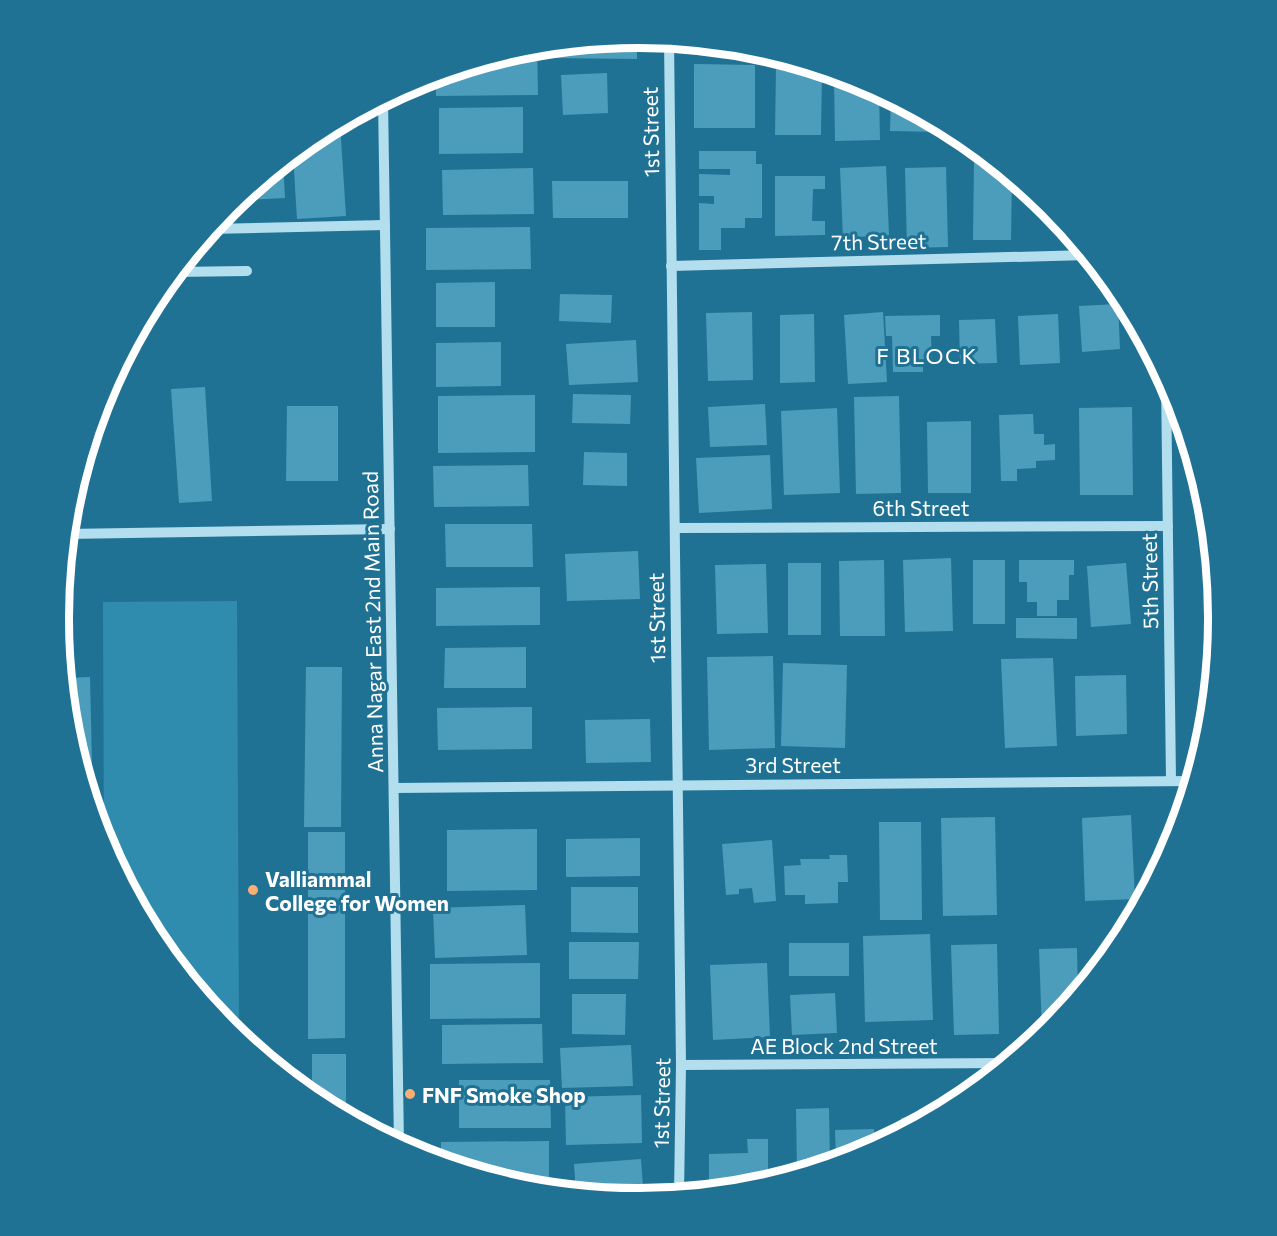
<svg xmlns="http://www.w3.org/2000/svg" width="1277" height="1236" viewBox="0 0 1277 1236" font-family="Commissioner,sans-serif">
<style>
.green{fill:#308caf}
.building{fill:#4c9dbc}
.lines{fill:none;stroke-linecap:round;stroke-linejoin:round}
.minor{stroke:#b2deee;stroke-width:10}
.poi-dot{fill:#fbae73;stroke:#207294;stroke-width:2}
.labels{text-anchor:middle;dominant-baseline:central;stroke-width:6;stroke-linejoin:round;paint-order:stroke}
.street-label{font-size:21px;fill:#fff;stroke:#207294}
.poi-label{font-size:21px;font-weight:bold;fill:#fff;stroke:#207294;text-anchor:start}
.neighbourhood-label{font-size:22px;letter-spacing:1.5px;fill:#fff;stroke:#207294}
.rim{fill:none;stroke:#fff;stroke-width:8}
</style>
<rect width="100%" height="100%" fill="#207294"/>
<path class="green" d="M 237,601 L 239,1037 L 228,1028 L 156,940 L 104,844 L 103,602 Z"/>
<g class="building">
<path d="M 637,38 L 637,59 L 549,58 L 549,46 Z"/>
<path d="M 537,47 L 538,95 L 436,96 L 436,76 L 526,49 Z"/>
<path d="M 694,64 L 755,65 L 755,128 L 694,128 Z"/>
<path d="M 776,68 L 822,70 L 821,135 L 775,135 Z"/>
<path d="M 607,73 L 608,113 L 563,115 L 561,75 Z"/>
<path d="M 834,78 L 849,78 L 861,82 L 879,92 L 880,140 L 835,141 Z"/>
<path d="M 891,98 L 939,124 L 939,132 L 890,131 Z"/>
<path d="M 523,107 L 523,153 L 439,154 L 439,108 Z"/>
<path d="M 337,124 L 340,124 L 346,216 L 297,219 L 293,154 L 316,135 Z"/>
<path d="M 699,151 L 756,151 L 756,164 L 762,164 L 762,218 L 745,218 L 745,228 L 721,228 L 721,250 L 699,250 L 699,203 L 714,204 L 714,196 L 699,196 L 699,174 L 730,175 L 730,169 L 699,169 Z"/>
<path d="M 974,162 L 994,162 L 1012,177 L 1011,240 L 973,240 Z"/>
<path d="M 283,163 L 285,198 L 243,200 L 242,196 Z"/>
<path d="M 886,166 L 889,235 L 843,238 L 840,168 Z"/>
<path d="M 946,167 L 948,247 L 907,248 L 905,168 Z"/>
<path d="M 533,168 L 534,214 L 443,215 L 442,170 Z"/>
<path d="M 775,176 L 825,176 L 825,189 L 813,189 L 812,221 L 825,221 L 825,235 L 775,236 Z"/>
<path d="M 552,181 L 628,181 L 628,218 L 553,218 Z"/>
<path d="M 530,227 L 531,269 L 426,270 L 426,228 Z"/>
<path d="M 495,282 L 495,327 L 436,327 L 436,283 Z"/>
<path d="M 560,294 L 612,295 L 611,323 L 559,321 Z"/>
<path d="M 1118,304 L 1120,349 L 1082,352 L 1079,306 Z"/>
<path d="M 752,312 L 753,380 L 708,381 L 706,313 Z"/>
<path d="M 883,312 L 887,382 L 848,384 L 844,315 Z"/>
<path d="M 814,314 L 815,382 L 780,383 L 780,315 Z"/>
<path d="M 1058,314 L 1060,363 L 1020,365 L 1018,316 Z"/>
<path d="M 940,315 L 940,336 L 931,336 L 932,362 L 923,362 L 923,372 L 893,372 L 892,336 L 886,336 L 885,316 Z"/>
<path d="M 995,319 L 997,363 L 960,364 L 959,320 Z"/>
<path d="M 636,340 L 638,382 L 569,385 L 566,344 Z"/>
<path d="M 501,342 L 501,386 L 436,387 L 436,343 Z"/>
<path d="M 205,387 L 212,501 L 179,503 L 171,389 Z"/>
<path d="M 573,394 L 631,395 L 630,424 L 572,423 Z"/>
<path d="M 535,395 L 535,452 L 438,453 L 438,396 Z"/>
<path d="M 899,396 L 901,493 L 856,494 L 854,397 Z"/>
<path d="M 765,404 L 767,445 L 710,447 L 708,407 Z"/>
<path d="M 287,406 L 338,406 L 338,481 L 286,481 Z"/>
<path d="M 1132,407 L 1133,495 L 1080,495 L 1079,408 Z"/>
<path d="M 837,408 L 840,493 L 784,495 L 781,411 Z"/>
<path d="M 1033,414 L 1034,434 L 1044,434 L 1044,445 L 1055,444 L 1055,460 L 1036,461 L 1036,468 L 1017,469 L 1017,481 L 1001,481 L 999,415 Z"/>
<path d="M 971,421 L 971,493 L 928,493 L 927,422 Z"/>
<path d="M 584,452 L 627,453 L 627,486 L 583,485 Z"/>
<path d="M 770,455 L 772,509 L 699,513 L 696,458 Z"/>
<path d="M 528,465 L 529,506 L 434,507 L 433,466 Z"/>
<path d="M 79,472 L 81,494 L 72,495 Z"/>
<path d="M 445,524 L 532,524 L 533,567 L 446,567 Z"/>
<path d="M 1206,550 L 1212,550 L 1217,597 L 1208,597 Z"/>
<path d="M 638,551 L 640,599 L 567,601 L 565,554 Z"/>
<path d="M 951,558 L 953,631 L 905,632 L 903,560 Z"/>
<path d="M 884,560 L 885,636 L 840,636 L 839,561 Z"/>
<rect x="973" y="560" width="32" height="64"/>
<path d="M 1019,560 L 1074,560 L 1074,575 L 1069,575 L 1069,600 L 1057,600 L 1057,616 L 1037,616 L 1037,602 L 1027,602 L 1027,582 L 1019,582 Z"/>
<rect x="788" y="563" width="33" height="72"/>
<path d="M 1126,563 L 1131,624 L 1091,627 L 1087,566 Z"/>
<path d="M 766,564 L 768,633 L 717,634 L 715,565 Z"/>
<path d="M 540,587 L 540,625 L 436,626 L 436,588 Z"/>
<path d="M 1016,618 L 1077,618 L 1077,639 L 1016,638 Z"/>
<path d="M 526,647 L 526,688 L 444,688 L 445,648 Z"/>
<path d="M 1208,652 L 1216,652 L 1211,698 L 1209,698 Z"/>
<path d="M 773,656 L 775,748 L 709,750 L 707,657 Z"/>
<path d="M 1053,658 L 1057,746 L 1005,748 L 1001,659 Z"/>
<path d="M 783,663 L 847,665 L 845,748 L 781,746 Z"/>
<path d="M 306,667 L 342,667 L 341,827 L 304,827 Z"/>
<path d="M 1126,675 L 1127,734 L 1076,736 L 1075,676 Z"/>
<path d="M 90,677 L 93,808 L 92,808 L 69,731 L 64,678 Z"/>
<path d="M 532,707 L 532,749 L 438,750 L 437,708 Z"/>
<path d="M 650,719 L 651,762 L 586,763 L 585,720 Z"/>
<path d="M 1131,815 L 1135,899 L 1085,901 L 1082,818 Z"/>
<path d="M 995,817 L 997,915 L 943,916 L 941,818 Z"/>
<path d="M 879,822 L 921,822 L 922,920 L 880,920 Z"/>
<path d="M 537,829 L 537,890 L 447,891 L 447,830 Z"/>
<path d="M 308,832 L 345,832 L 345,1038 L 308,1039 Z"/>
<path d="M 640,838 L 640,876 L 566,877 L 566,839 Z"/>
<path d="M 772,840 L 776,901 L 754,903 L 752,888 L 739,889 L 739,894 L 726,895 L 722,844 Z"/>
<path d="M 829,855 L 847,855 L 848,882 L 838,882 L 838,903 L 805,904 L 805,895 L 785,895 L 784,866 L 801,865 L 800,859 L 830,859 Z"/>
<path d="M 571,887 L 638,887 L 638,933 L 571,932 Z"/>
<path d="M 525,905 L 527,955 L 435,958 L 433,908 Z"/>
<path d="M 930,934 L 933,1020 L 865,1022 L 863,936 Z"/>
<path d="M 569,942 L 639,942 L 638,979 L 569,979 Z"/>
<rect x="789" y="943" width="60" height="33"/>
<path d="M 997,944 L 999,1034 L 954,1035 L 951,945 Z"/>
<path d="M 1077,948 L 1078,993 L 1049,1029 L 1042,1032 L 1039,949 Z"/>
<path d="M 540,963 L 540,1018 L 430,1019 L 430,964 Z"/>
<path d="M 767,963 L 770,1037 L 713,1040 L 710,965 Z"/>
<path d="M 835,993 L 837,1033 L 792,1035 L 790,995 Z"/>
<path d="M 572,994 L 626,994 L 625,1035 L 572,1034 Z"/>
<path d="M 542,1024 L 543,1063 L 442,1064 L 442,1025 Z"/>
<path d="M 631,1045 L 633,1086 L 562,1088 L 560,1048 Z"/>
<path d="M 312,1054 L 346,1054 L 346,1117 L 312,1097 Z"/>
<path d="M 459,1080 L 550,1080 L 551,1128 L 459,1128 Z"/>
<path d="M 641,1095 L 642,1143 L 566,1145 L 565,1097 Z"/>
<path d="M 829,1108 L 830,1164 L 797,1174 L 796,1109 Z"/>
<path d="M 935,1114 L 903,1132 L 901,1118 Z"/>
<path d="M 874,1129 L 875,1147 L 860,1154 L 836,1162 L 835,1130 Z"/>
<path d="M 747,1139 L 768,1139 L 768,1182 L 743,1188 L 743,1182 L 709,1182 L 709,1154 L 748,1153 Z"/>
<path d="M 549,1141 L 549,1186 L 522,1186 L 441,1162 L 441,1142 Z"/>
<path d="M 641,1159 L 643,1188 L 576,1192 L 574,1164 Z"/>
</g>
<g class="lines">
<g class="minor">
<path d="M 669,40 L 681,1065 L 679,1194"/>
<path d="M 383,99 L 399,1145"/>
<path d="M 210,229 L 385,225"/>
<path d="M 671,266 L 1088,255"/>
<path d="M 175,272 L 247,271"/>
<path d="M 1166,380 L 1171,781"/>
<path d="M 675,528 L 1168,526"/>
<path d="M 66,534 L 390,529"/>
<path d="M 394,788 L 1193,781"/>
<path d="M 681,1065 L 1007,1063"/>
</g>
</g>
<g class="poi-dot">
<circle cx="253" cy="890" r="6"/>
<circle cx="410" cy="1094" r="6"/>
</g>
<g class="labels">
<g class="street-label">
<text transform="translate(650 132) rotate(-91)">1st Street</text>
<text transform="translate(879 241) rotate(-1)">7th Street</text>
<text x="921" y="507">6th Street</text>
<text transform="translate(1149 581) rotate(-91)">5th Street</text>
<text transform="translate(656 618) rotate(-91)">1st Street</text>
<text transform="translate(372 622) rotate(-91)">Anna Nagar East 2nd Main Road</text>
<text x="793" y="764">3rd Street</text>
<text x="844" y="1045">AE Block 2nd Street</text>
<text transform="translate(661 1103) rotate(-89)">1st Street</text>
</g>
<g class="poi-label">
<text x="265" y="878">Valliammal<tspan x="265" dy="24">College for Women</tspan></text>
<text x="422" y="1094">FNF Smoke Shop</text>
</g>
<g class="neighbourhood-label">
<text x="927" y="355">F BLOCK</text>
</g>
</g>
<path d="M0 0H1277V1236H0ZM638 48H639A569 569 0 0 1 1208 617V619A569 569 0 0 1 639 1188H638A569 569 0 0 1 69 619V617A569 569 0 0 1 638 48Z" fill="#207294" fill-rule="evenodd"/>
<path class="rim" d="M638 48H639A569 569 0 0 1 1208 617V619A569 569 0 0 1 639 1188H638A569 569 0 0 1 69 619V617A569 569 0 0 1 638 48Z"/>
</svg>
